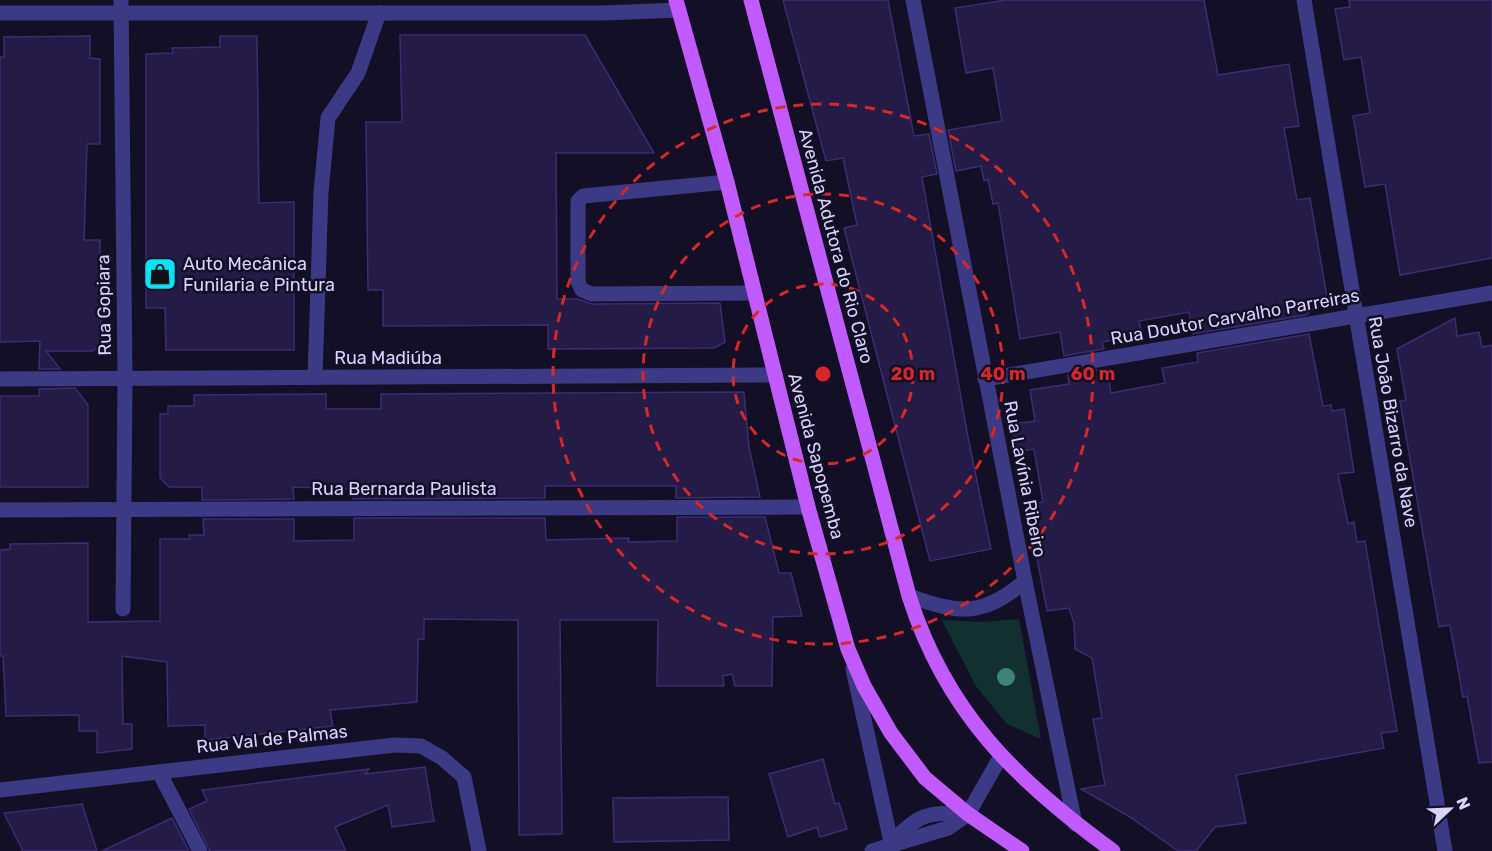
<svg xmlns="http://www.w3.org/2000/svg" width="1492" height="851" viewBox="0 0 1492 851" font-family="Rubik,sans-serif">
<style>
.green{fill:#12302f}
.building{fill:#241b47;stroke:#3b2d73;stroke-width:1.5}
.lines{fill:none;stroke-linecap:round;stroke-linejoin:round}
.minor{stroke:#3d3a85;stroke-width:15}
.major{stroke:#c25bff;stroke-width:15}
.tree{fill:#3d827b}
.ring{fill:none;stroke:#d62828;stroke-width:3;stroke-dasharray:10 8}
.labels{text-anchor:middle;dominant-baseline:central;stroke-width:5;stroke-linejoin:round;paint-order:stroke}
.street-label{font-size:18px;fill:#d9d4ff;stroke:#130f26}
.poi-label{font-size:18px;fill:#d9d4ff;stroke:#130f26;text-anchor:start}
.centre{fill:#d62828;stroke:#130f26;stroke-width:3}
.ring-label{font-size:18px;text-anchor:middle;font-weight:bold;fill:#d62828;stroke:#130f26;stroke-width:5;stroke-linejoin:round;paint-order:stroke}
</style>
<rect width="100%" height="100%" fill="#130f26"/>
<path class="green" d="M 1019,619 L 1041,739 L 1007,724 L 975,685 L 942,620 L 982,622 Z"/>
<g class="building">
<path d="M 783,0 L 888,0 L 914,136 L 929,134 L 937,174 L 922,177 L 968,437 L 991,549 L 930,561 L 844,228 L 857,225 L 843,158 L 826,161 Z"/>
<path d="M 1006,0 L 1204,0 L 1218,75 L 1289,64 L 1299,126 L 1284,128 L 1297,200 L 1310,198 L 1327,297 L 1306,315 L 1193,334 L 1189,312 L 1139,321 L 1142,335 L 1102,342 L 1104,349 L 1064,356 L 1060,332 L 1020,339 L 998,203 L 993,204 L 988,179 L 984,181 L 981,166 L 956,171 L 948,130 L 1002,121 L 993,68 L 966,73 L 955,8 Z"/>
<path d="M 1349,0 L 1492,0 L 1492,258 L 1400,275 L 1385,184 L 1365,187 L 1353,116 L 1370,113 L 1361,57 L 1344,60 L 1335,9 L 1350,7 Z"/>
<path d="M 400,35 L 585,35 L 654,153 L 556,153 L 557,299 L 578,299 L 592,304 L 720,303 L 725,342 L 714,348 L 548,349 L 548,325 L 383,326 L 383,290 L 368,290 L 366,122 L 402,122 Z"/>
<path d="M 90,36 L 90,58 L 100,59 L 100,144 L 87,144 L 84,240 L 100,240 L 101,345 L 93,351 L 46,351 L 60,369 L 39,369 L 40,341 L 0,342 L 0,57 L 4,57 L 4,37 Z"/>
<path d="M 220,36 L 257,36 L 259,203 L 294,202 L 294,350 L 166,350 L 165,308 L 146,308 L 146,54 L 173,53 L 172,48 L 220,47 Z"/>
<path d="M 1455,318 L 1457,336 L 1479,332 L 1482,347 L 1492,345 L 1492,762 L 1479,763 L 1467,696 L 1463,697 L 1450,625 L 1439,627 L 1400,401 L 1406,400 L 1397,349 Z"/>
<path d="M 1309,334 L 1323,406 L 1331,405 L 1332,411 L 1344,409 L 1354,472 L 1338,474 L 1348,524 L 1354,522 L 1357,542 L 1365,541 L 1397,731 L 1381,733 L 1384,748 L 1236,775 L 1246,823 L 1215,827 L 1196,851 L 1178,851 L 1130,817 L 1081,789 L 1105,785 L 1093,719 L 1102,718 L 1092,658 L 1075,649 L 1074,623 L 1069,608 L 1047,611 L 1027,505 L 1043,502 L 1034,449 L 1017,452 L 1012,424 L 1035,421 L 1030,390 L 1069,384 L 1068,375 L 1107,368 L 1111,393 L 1165,383 L 1162,368 L 1198,362 L 1197,353 Z"/>
<path d="M 75,388 L 88,405 L 88,487 L 0,487 L 0,396 L 39,396 L 39,389 Z"/>
<path d="M 744,392 L 749,447 L 760,497 L 676,498 L 676,486 L 545,486 L 545,498 L 353,499 L 353,489 L 293,487 L 294,499 L 202,500 L 202,487 L 169,487 L 160,478 L 160,414 L 168,414 L 168,406 L 194,406 L 194,395 L 326,394 L 326,409 L 381,409 L 381,394 Z"/>
<path d="M 677,517 L 765,517 L 779,573 L 791,573 L 802,616 L 773,617 L 772,686 L 735,686 L 732,674 L 723,676 L 724,686 L 657,686 L 658,620 L 560,620 L 562,834 L 519,835 L 518,620 L 424,619 L 424,639 L 418,639 L 417,702 L 330,710 L 333,726 L 205,740 L 205,725 L 168,726 L 167,662 L 122,656 L 123,724 L 132,724 L 132,749 L 97,753 L 97,731 L 79,731 L 79,715 L 6,716 L 3,656 L 0,656 L 0,550 L 10,549 L 10,544 L 88,543 L 88,622 L 160,621 L 160,539 L 190,539 L 189,535 L 204,535 L 203,519 L 294,519 L 294,541 L 354,540 L 354,518 L 545,518 L 546,540 L 629,538 L 628,542 L 677,541 Z"/>
<path d="M 823,759 L 835,804 L 839,803 L 847,829 L 820,837 L 817,827 L 788,837 L 769,774 Z"/>
<path d="M 425,767 L 434,821 L 392,827 L 388,805 L 335,827 L 346,851 L 210,851 L 189,809 L 207,801 L 202,790 L 369,769 L 365,774 Z"/>
<path d="M 728,797 L 729,840 L 614,842 L 613,798 Z"/>
<path d="M 82,804 L 97,851 L 23,851 L 4,813 Z"/>
<path d="M 172,818 L 189,851 L 102,851 Z"/>
</g>
<g class="lines">
<g class="minor">
<path d="M 121,0 L 125,379 L 123,609"/>
<path d="M 913,0 L 1025,581 L 1075,824"/>
<path d="M 1304,0 L 1445,851"/>
<path d="M 0,13 L 604,13 L 678,10"/>
<path d="M 727,182 L 583,196 L 578,201 L 578,282 L 582,290 L 592,294 L 754,293"/>
<path d="M 315,377 L 321,192 L 328,118 L 358,73 L 379,13"/>
<path d="M 0,379 L 775,375"/>
<path d="M 985,379 L 1492,293"/>
<path d="M 0,510 L 808,507"/>
<path d="M 909,596 C 960,614 983,617 1025,581"/>
<path d="M 853,669 L 893,851"/>
<path d="M 159,772 L 200,851"/>
<path d="M 0,790 L 395,745 L 421,746 L 442,758 L 464,777 L 479,851"/>
<path d="M 891,843 C 920,813 927,812 968,814"/>
<path d="M 872,851 L 948,828 L 968,814 L 1001,756"/>
</g>
<g class="major">
<path d="M 676,0 L 727,182 L 808,507 L 848,649 L 864,686 L 891,733 L 925,778 L 968,814 L 1022,851"/>
<path d="M 751,0 L 909,596 C 946,713 1017,781 1113,851"/>
</g>
</g>
<circle class="tree" cx="1006" cy="677" r="9"/>
<g class="ring">
<circle cx="823" cy="374" r="90"/>
<circle cx="823" cy="374" r="180"/>
<circle cx="823" cy="374" r="270"/>
</g>
<defs>
<symbol id="shop-square" viewBox="-11 -11 22 22"><rect x="-9" y="-9" width="18" height="18" rx="4" fill="#00e5ff" stroke="#130f26"/><path d="M-5-2.5h2.3a2.7 3.5 0 0 1 5.4 0H5L5.5 6h-11ZM-1.5-2.5h3a1.5 2.3 0 0 0-3 0Z" fill="#111"/></symbol>
</defs>
<g fill-rule="evenodd">
<use href="#shop-square" x="141" y="255" width="38" height="38"/>
</g>
<g class="labels">
<g class="street-label">
<text transform="translate(836 246) rotate(75)">Avenida Adutora do Rio Claro</text>
<text transform="translate(104 305) rotate(-91)">Rua Gopiara</text>
<text transform="translate(1235 317) rotate(-10)">Rua Doutor Carvalho Parreiras</text>
<text x="388" y="358">Rua Madiúba</text>
<text transform="translate(1393 422) rotate(80)">Rua João Bizarro da Nave</text>
<text transform="translate(816 456) rotate(75)">Avenida Sapopemba</text>
<text transform="translate(1025 479) rotate(79)">Rua Lavínia Ribeiro</text>
<text x="404" y="489">Rua Bernarda Paulista</text>
<text transform="translate(272 739) rotate(-6)">Rua Val de Palmas</text>
</g>
<g class="poi-label">
<text x="183" y="264">Auto Mecânica<tspan x="183" dy="21">Funilaria e Pintura</tspan></text>
</g>
</g>
<circle cx="823" cy="374" r="9" class="centre"/>
<g class="ring-label">
<text x="913" y="380">20 m</text>
<text x="1003" y="380">40 m</text>
<text x="1093" y="380">60 m</text>
</g>
<g transform="translate(1450 809) rotate(67)" stroke="#130f26" stroke-width="4.5" paint-order="stroke">
<path d="M0-4.5L10 22L0 15L-10 22Z" fill="#d9d4ff"/>
<text y="-9" font-size="16" font-weight="bold" text-anchor="middle" fill="#d9d4ff">N</text>
</g>
</svg>
